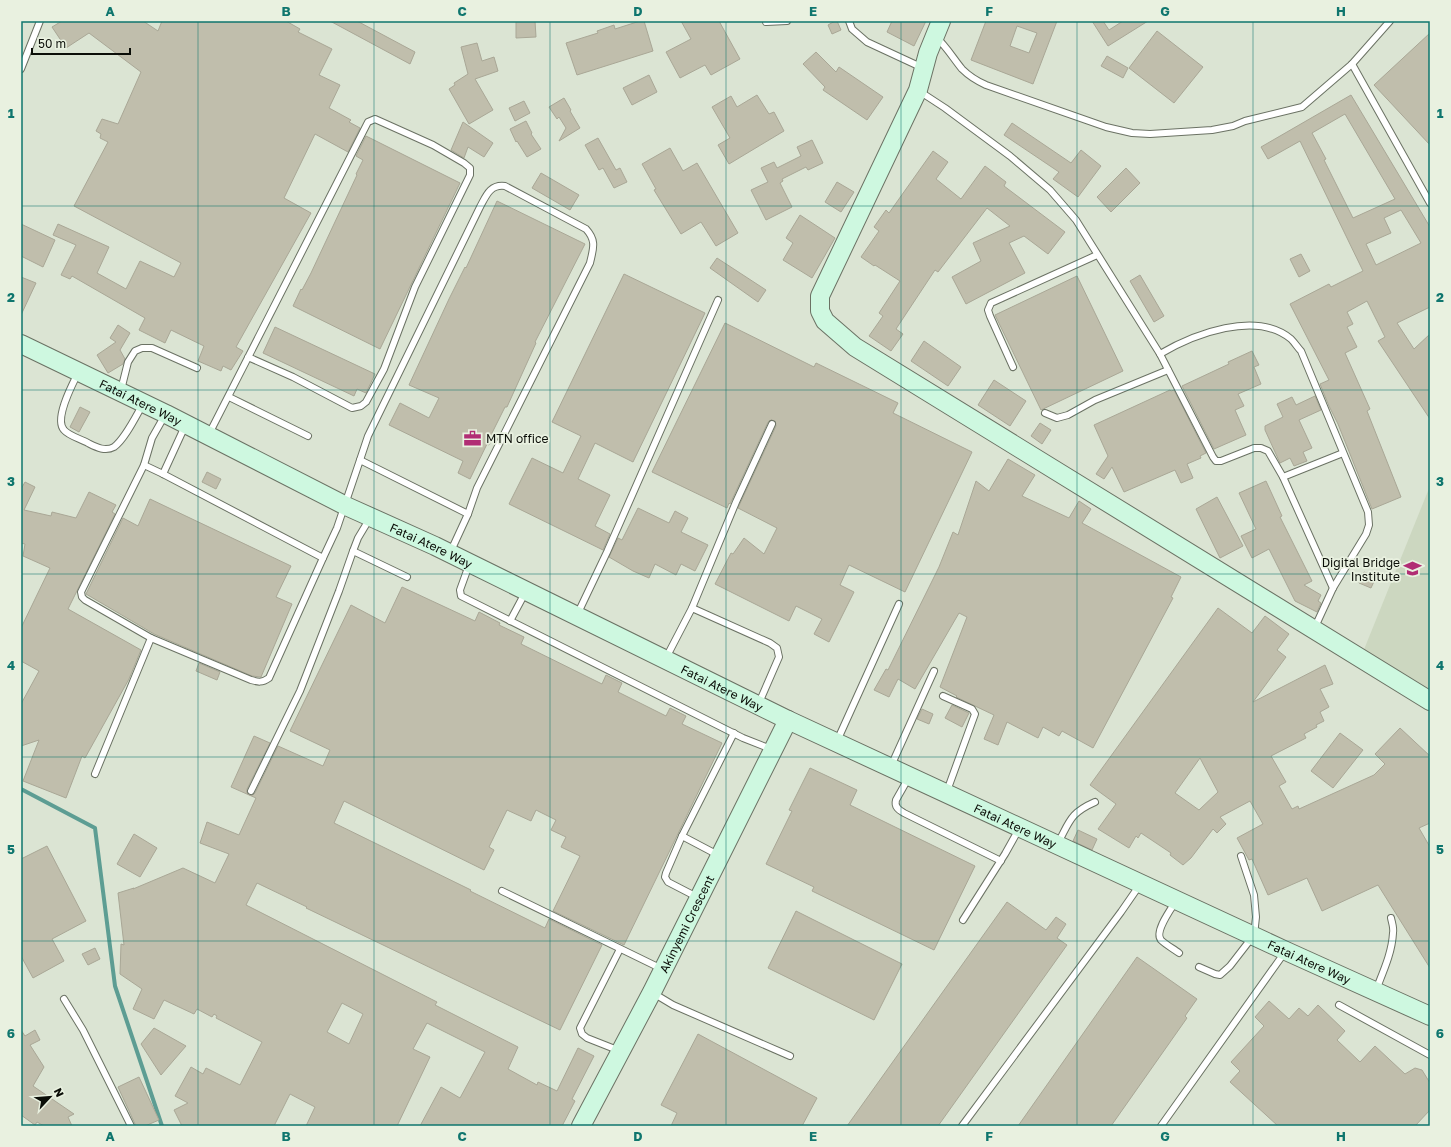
<svg xmlns="http://www.w3.org/2000/svg" width="1451" height="1147" viewBox="0 0 1451 1147" font-family="'Golos Text',sans-serif">
<style>
.built{fill:#ccd7c0}
.lines{fill:none;stroke-linecap:round;stroke-linejoin:round}
.stream{stroke:#5d9d93;stroke-width:4}
.building{fill:#c0beac;stroke:#a9a796;fill-rule:evenodd}
.lane-casing{stroke:#6b7264;stroke-width:8}
.secondary-casing{stroke:#6b7264;stroke-width:20}
.lane{stroke:#fff;stroke-width:6}
.secondary{stroke:#cef8e0;stroke-width:18}
.grid{fill:none;stroke:#0f766e;stroke-width:1;stroke-opacity:0.55}
.labels{text-anchor:middle;dominant-baseline:central;stroke-width:3.5;stroke-linejoin:round;paint-order:stroke}
.street-label{font-size:12px;fill:#0b0e08;stroke:#e9f1e0}
.poi-label{font-size:12px;fill:#0b0e08;stroke:#e9f1e0;text-anchor:start}
.neatline{fill:none;stroke:#0f766e;stroke-width:1.5}
.grid-label{font-size:13px;text-anchor:middle;font-weight:bold;fill:#0f766e}
</style>
<rect width="100%" height="100%" fill="#dbe4d3"/>
<path class="built" d="M 1430,486 L 1430,692 L 1363,652 Z"/>
<g class="lines">
<path class="stream" d="M 21,789 L 95,828 L 115,986 L 162,1126"/>
</g>
<g class="building">
<path d="M 62,21 L 143,21 L 158,31 L 162,21 L 286,21 L 300,29 L 298,32 L 332,49 L 319,75 L 340,85 L 329,108 L 351,120 L 349,122 L 360,128 L 348,152 L 315,134 L 284,198 L 311,213 L 236,347 L 243,351 L 231,370 L 223,366 L 221,371 L 198,361 L 204,346 L 171,330 L 165,343 L 139,330 L 145,318 L 72,276 L 70,279 L 61,275 L 76,245 L 53,235 L 58,224 L 109,247 L 97,273 L 126,289 L 140,261 L 174,277 L 181,263 L 74,206 L 108,142 L 100,138 L 101,134 L 96,131 L 102,119 L 118,124 L 141,72 L 89,33 L 66,48 L 52,27 Z"/>
<path d="M 330,21 L 357,21 L 415,52 L 410,64 Z"/>
<path d="M 516,21 L 535,21 L 536,37 L 516,38 Z"/>
<path d="M 640,21 L 644,21 L 653,51 L 577,75 L 566,43 L 598,33 L 597,31 L 614,25 L 615,29 Z"/>
<path d="M 681,21 L 719,21 L 740,59 L 711,75 L 705,65 L 680,78 L 666,52 L 691,39 Z"/>
<path d="M 835,21 L 837,21 L 841,30 L 832,34 L 828,25 Z"/>
<path d="M 892,21 L 926,21 L 914,46 L 887,32 Z"/>
<path d="M 986,21 L 1057,21 L 1033,84 L 971,60 ZM 1017,26 L 1037,33 L 1029,53 L 1010,46 Z"/>
<path d="M 1092,21 L 1103,21 L 1109,30 L 1123,21 L 1148,21 L 1108,46 Z"/>
<path d="M 1157,31 L 1203,67 L 1174,103 L 1129,68 Z"/>
<path d="M 1430,33 L 1430,145 L 1374,85 Z"/>
<path d="M 477,43 L 482,61 L 494,57 L 498,71 L 475,79 L 493,110 L 469,124 L 449,89 L 455,85 L 454,83 L 468,74 L 461,47 Z"/>
<path d="M 816,52 L 836,72 L 839,67 L 883,97 L 867,120 L 823,90 L 825,87 L 803,64 Z"/>
<path d="M 1107,56 L 1128,68 L 1123,78 L 1101,66 Z"/>
<path d="M 649,75 L 657,92 L 632,105 L 623,88 Z"/>
<path d="M 757,95 L 769,114 L 774,112 L 784,131 L 729,164 L 718,145 L 730,138 L 712,107 L 731,96 L 737,107 Z"/>
<path d="M 1351,95 L 1430,227 L 1430,307 L 1397,323 L 1414,349 L 1430,334 L 1430,419 L 1378,341 L 1385,337 L 1367,301 L 1347,312 L 1353,324 L 1347,327 L 1357,347 L 1345,353 L 1370,409 L 1367,411 L 1401,497 L 1372,509 L 1338,424 L 1329,406 L 1320,384 L 1329,380 L 1290,304 L 1329,284 L 1331,287 L 1363,271 L 1300,141 L 1268,159 L 1261,147 ZM 1345,114 L 1395,199 L 1353,218 L 1324,160 L 1326,159 L 1312,133 ZM 1401,210 L 1421,243 L 1376,265 L 1366,244 L 1391,233 L 1384,218 Z"/>
<path d="M 564,98 L 571,110 L 570,111 L 580,128 L 559,141 L 566,128 L 559,117 L 557,119 L 549,107 Z"/>
<path d="M 524,101 L 530,113 L 515,121 L 509,108 Z"/>
<path d="M 526,121 L 532,133 L 531,134 L 541,149 L 527,157 L 517,141 L 516,142 L 510,129 Z"/>
<path d="M 463,122 L 493,143 L 484,157 L 468,147 L 464,158 L 451,150 Z"/>
<path d="M 1012,123 L 1071,163 L 1081,150 L 1101,166 L 1078,197 L 1053,179 L 1059,172 L 1004,135 Z"/>
<path d="M 366,136 L 460,183 L 380,349 L 293,306 L 301,289 L 302,290 L 311,273 L 357,175 L 356,174 L 363,160 L 356,156 Z"/>
<path d="M 598,138 L 616,170 L 620,168 L 627,182 L 614,188 L 603,168 L 599,170 L 585,145 Z"/>
<path d="M 812,140 L 823,163 L 808,170 L 806,167 L 782,179 L 783,181 L 780,183 L 792,207 L 766,220 L 751,190 L 768,182 L 761,168 L 774,162 L 777,168 L 801,156 L 797,147 Z"/>
<path d="M 670,148 L 683,171 L 697,163 L 738,233 L 716,246 L 701,222 L 681,234 L 654,190 L 656,189 L 642,164 Z"/>
<path d="M 933,151 L 948,162 L 936,179 L 961,199 L 985,166 L 1006,182 L 1004,186 L 1065,232 L 1048,254 L 1024,236 L 1009,243 L 1025,273 L 966,304 L 952,277 L 981,261 L 973,243 L 1010,226 L 987,208 L 938,272 L 935,270 L 896,329 L 903,334 L 891,351 L 869,336 L 883,316 L 879,313 L 900,281 L 875,265 L 874,266 L 861,257 L 879,231 L 874,227 L 886,210 L 889,213 Z"/>
<path d="M 1126,168 L 1140,183 L 1111,212 L 1097,197 Z"/>
<path d="M 541,173 L 579,195 L 570,210 L 532,188 Z"/>
<path d="M 837,182 L 854,192 L 841,212 L 825,202 Z"/>
<path d="M 497,201 L 585,244 L 535,342 L 536,343 L 507,407 L 505,407 L 492,433 L 494,434 L 489,445 L 487,444 L 470,479 L 458,473 L 463,461 L 389,425 L 400,403 L 429,418 L 439,398 L 409,385 L 449,299 L 465,267 L 466,268 Z"/>
<path d="M 800,215 L 835,238 L 812,278 L 783,260 L 793,243 L 786,238 Z"/>
<path d="M 21,224 L 55,240 L 43,267 L 21,256 Z"/>
<path d="M 1301,254 L 1310,271 L 1299,277 L 1290,259 Z"/>
<path d="M 717,258 L 766,290 L 758,302 L 710,268 Z"/>
<path d="M 624,274 L 705,313 L 633,462 L 595,443 L 578,479 L 610,495 L 595,526 L 610,534 L 603,550 L 509,504 L 532,458 L 563,473 L 581,436 L 552,422 Z"/>
<path d="M 1140,275 L 1164,316 L 1154,322 L 1130,281 Z"/>
<path d="M 1077,276 L 1123,371 L 1041,410 L 995,315 Z"/>
<path d="M 21,277 L 36,283 L 21,315 Z"/>
<path d="M 725,323 L 814,367 L 816,363 L 898,403 L 893,413 L 972,452 L 905,592 L 849,565 L 840,585 L 854,592 L 829,642 L 814,634 L 822,619 L 796,606 L 789,621 L 715,584 L 731,553 L 733,554 L 744,538 L 764,554 L 777,528 L 738,508 L 776,426 L 775,421 L 771,420 L 768,422 L 730,504 L 729,503 L 727,508 L 652,472 Z"/>
<path d="M 118,325 L 130,333 L 120,350 L 125,359 L 123,364 L 108,373 L 97,355 L 116,342 L 110,338 Z"/>
<path d="M 275,327 L 375,374 L 366,393 L 357,389 L 354,396 L 263,353 Z"/>
<path d="M 924,341 L 961,367 L 948,386 L 911,361 Z"/>
<path d="M 1252,351 L 1259,365 L 1254,367 L 1261,384 L 1238,394 L 1244,406 L 1235,410 L 1246,435 L 1214,449 L 1182,386 L 1229,364 L 1228,362 Z"/>
<path d="M 994,380 L 1026,401 L 1010,426 L 978,405 Z"/>
<path d="M 1170,390 L 1171,391 L 1174,390 L 1206,453 L 1200,456 L 1201,458 L 1187,464 L 1193,478 L 1181,483 L 1175,470 L 1124,492 L 1112,467 L 1104,479 L 1096,474 L 1108,456 L 1094,425 Z"/>
<path d="M 1315,396 L 1321,410 L 1299,420 L 1312,448 L 1303,452 L 1307,461 L 1294,466 L 1290,458 L 1280,463 L 1265,430 L 1265,426 L 1283,417 L 1277,404 L 1292,397 L 1296,405 Z"/>
<path d="M 80,407 L 90,412 L 79,432 L 70,427 Z"/>
<path d="M 1040,423 L 1051,430 L 1042,444 L 1031,436 Z"/>
<path d="M 1008,459 L 1035,475 L 1022,496 L 1069,518 L 1079,501 L 1091,509 L 1082,523 L 1181,577 L 1171,597 L 1173,598 L 1093,748 L 1062,731 L 1059,736 L 1043,727 L 1038,738 L 1007,722 L 998,745 L 984,739 L 994,715 L 956,697 L 957,696 L 940,687 L 967,617 L 959,613 L 915,689 L 898,679 L 889,697 L 874,690 L 886,669 L 888,670 L 939,567 L 953,532 L 958,535 L 976,481 L 989,491 Z"/>
<path d="M 207,472 L 221,479 L 216,489 L 202,482 Z"/>
<path d="M 1266,481 L 1282,516 L 1280,517 L 1312,581 L 1304,585 L 1321,595 L 1318,601 L 1321,603 L 1317,612 L 1295,601 L 1269,549 L 1252,558 L 1241,536 L 1256,529 L 1239,493 Z"/>
<path d="M 25,482 L 35,487 L 24,510 L 51,516 L 52,512 L 76,518 L 89,492 L 116,505 L 112,512 L 115,514 L 68,609 L 141,650 L 129,679 L 85,758 L 82,756 L 66,798 L 23,781 L 39,740 L 21,746 L 21,704 L 39,671 L 21,661 L 21,628 L 50,568 L 23,556 L 25,544 L 21,543 L 21,489 Z"/>
<path d="M 1217,497 L 1243,546 L 1220,558 L 1196,509 Z"/>
<path d="M 150,499 L 291,566 L 276,597 L 292,604 L 261,677 L 252,676 L 154,634 L 86,594 L 123,518 L 138,526 Z"/>
<path d="M 638,508 L 669,523 L 675,511 L 688,518 L 681,532 L 708,545 L 695,571 L 681,564 L 676,575 L 655,564 L 649,578 L 633,571 L 609,557 L 618,538 L 622,540 Z"/>
<path d="M 1364,572 L 1376,577 L 1371,588 L 1359,583 Z"/>
<path d="M 402,587 L 475,621 L 479,612 L 500,623 L 499,625 L 524,637 L 521,644 L 602,684 L 606,675 L 622,683 L 618,692 L 666,716 L 670,708 L 686,716 L 682,724 L 722,743 L 624,945 L 553,911 L 580,856 L 561,847 L 566,837 L 551,830 L 556,820 L 536,810 L 531,821 L 507,810 L 489,847 L 494,850 L 484,870 L 344,801 L 334,823 L 471,890 L 470,891 L 545,928 L 549,919 L 602,945 L 560,1030 L 306,908 L 307,907 L 257,883 L 246,905 L 437,1002 L 435,1005 L 518,1047 L 508,1069 L 537,1085 L 538,1082 L 557,1091 L 578,1048 L 594,1056 L 572,1099 L 575,1101 L 562,1126 L 420,1126 L 441,1087 L 460,1098 L 485,1052 L 427,1023 L 413,1049 L 430,1057 L 397,1126 L 306,1126 L 315,1107 L 290,1094 L 274,1126 L 182,1126 L 174,1110 L 188,1103 L 175,1096 L 191,1067 L 203,1074 L 206,1068 L 240,1085 L 262,1042 L 216,1018 L 217,1016 L 214,1014 L 212,1017 L 197,1009 L 194,1014 L 164,1000 L 154,1019 L 133,1009 L 142,989 L 120,974 L 121,944 L 124,945 L 118,893 L 134,888 L 133,889 L 183,868 L 215,883 L 229,854 L 200,843 L 207,822 L 239,835 L 256,798 L 231,787 L 254,736 L 270,743 L 247,789 L 247,793 L 249,795 L 253,795 L 255,793 L 278,746 L 323,766 L 330,750 L 290,731 L 351,605 L 385,623 ZM 342,1003 L 363,1014 L 349,1044 L 327,1032 Z"/>
<path d="M 1218,608 L 1252,633 L 1265,616 L 1289,634 L 1277,650 L 1286,657 L 1253,702 L 1325,665 L 1333,684 L 1320,689 L 1329,707 L 1320,712 L 1324,721 L 1316,725 L 1317,727 L 1304,734 L 1306,738 L 1271,756 L 1286,782 L 1279,786 L 1292,809 L 1298,806 L 1299,809 L 1374,775 L 1385,764 L 1375,754 L 1400,728 L 1430,756 L 1430,823 L 1419,828 L 1430,847 L 1430,968 L 1378,885 L 1322,911 L 1307,878 L 1268,895 L 1252,859 L 1249,860 L 1237,838 L 1263,824 L 1250,801 L 1220,817 L 1226,824 L 1217,833 L 1213,829 L 1191,858 L 1183,865 L 1170,855 L 1171,853 L 1141,833 L 1138,838 L 1136,836 L 1129,848 L 1098,829 L 1116,804 L 1090,785 ZM 1200,758 L 1218,792 L 1199,810 L 1175,793 Z"/>
<path d="M 199,663 L 220,672 L 217,680 L 196,671 Z"/>
<path d="M 952,705 L 969,713 L 962,727 L 945,718 Z"/>
<path d="M 922,709 L 933,714 L 929,724 L 917,719 Z"/>
<path d="M 1340,733 L 1363,750 L 1333,788 L 1311,771 Z"/>
<path d="M 810,768 L 857,790 L 850,805 L 975,866 L 934,950 L 812,891 L 814,887 L 766,864 L 792,811 L 789,810 Z"/>
<path d="M 1078,830 L 1097,839 L 1092,850 L 1073,841 Z"/>
<path d="M 134,834 L 157,848 L 140,877 L 117,864 Z"/>
<path d="M 47,846 L 86,921 L 52,939 L 64,961 L 33,978 L 21,956 L 21,859 Z"/>
<path d="M 1007,902 L 1046,930 L 1056,917 L 1066,924 L 1057,938 L 1067,945 L 938,1126 L 847,1126 Z"/>
<path d="M 796,911 L 902,964 L 874,1020 L 768,968 Z"/>
<path d="M 95,948 L 100,959 L 88,965 L 82,954 Z"/>
<path d="M 1137,957 L 1197,999 L 1185,1016 L 1187,1018 L 1111,1126 L 1018,1126 Z"/>
<path d="M 1269,1001 L 1289,1019 L 1299,1008 L 1308,1016 L 1318,1005 L 1345,1031 L 1337,1040 L 1360,1062 L 1375,1046 L 1405,1074 L 1415,1068 L 1422,1070 L 1430,1083 L 1430,1110 L 1415,1126 L 1278,1126 L 1230,1082 L 1240,1071 L 1231,1062 L 1264,1026 L 1255,1017 Z"/>
<path d="M 154,1028 L 186,1046 L 161,1075 L 141,1044 Z"/>
<path d="M 21,1030 L 25,1036 L 35,1030 L 40,1040 L 30,1045 L 44,1067 L 33,1086 L 74,1114 L 68,1117 L 72,1126 L 44,1126 L 37,1122 L 35,1125 L 21,1115 Z"/>
<path d="M 698,1034 L 817,1098 L 802,1126 L 671,1126 L 677,1113 L 661,1105 Z"/>
<path d="M 139,1077 L 159,1120 L 145,1126 L 136,1126 L 118,1087 Z"/>
</g>
<g class="lines">
<defs>
<g id="lane">
<path d="M 849,21 L 852,29 L 867,42 L 923,68"/>
<path d="M 766,22 L 787,21"/>
<path d="M 936,37 C 946,46 953,58 962,69 C 969,76 977,81 986,85 L 1106,127 L 1132,133 L 1150,134 L 1212,130 L 1233,126 L 1245,121 L 1302,107 L 1352,64 L 1390,21"/>
<path d="M 1352,64 L 1430,203"/>
<path d="M 21,69 L 40,21"/>
<path d="M 919,91 L 945,108 L 1010,156 L 1050,190 L 1076,220 L 1160,354 L 1213,457 L 1216,461 L 1221,461 L 1254,448 L 1261,448 L 1268,451 L 1283,477 L 1333,588"/>
<path d="M 1160,354 C 1194,334 1256,310 1291,339 C 1295,343 1298,348 1301,351 L 1368,512 L 1369,525 L 1366,534 L 1333,588 L 1315,627"/>
<path d="M 1013,367 L 990,316 L 988,310 L 991,303 L 1097,255"/>
<path d="M 78,373 C 72,385 54,419 64,430 C 69,436 81,439 88,443 C 96,447 105,452 114,447 C 125,439 136,416 143,404"/>
<path d="M 121,390 L 128,362 L 135,351 L 142,348 L 152,348 L 197,368"/>
<path d="M 229,397 L 308,436"/>
<path d="M 1045,413 L 1057,418 L 1068,415 L 1095,400 L 1168,370"/>
<path d="M 209,434 L 368,122 L 375,119 L 433,145 L 464,163 L 470,168 L 470,175 L 415,287 L 384,369 L 366,402 L 361,406 L 352,408 L 293,377 L 248,357"/>
<path d="M 360,460 L 368,436 L 480,207 C 486,196 490,184 505,186 L 586,229 C 597,241 593,249 590,263 L 477,488 L 468,514 L 450,553"/>
<path d="M 144,465 L 163,474 L 323,558 L 337,528 L 360,460 L 468,514"/>
<path d="M 163,474 L 185,426"/>
<path d="M 1283,477 L 1343,453"/>
<path d="M 370,518 L 358,538 L 353,551 L 407,577"/>
<path d="M 469,565 L 460,590 L 461,596 L 465,598 L 743,738 L 771,749"/>
<path d="M 692,608 L 736,502 L 772,424"/>
<path d="M 577,615 L 607,552 L 718,300"/>
<path d="M 510,621 L 525,593"/>
<path d="M 151,638 L 251,680 C 258,682 262,683 269,678 L 323,558"/>
<path d="M 666,658 L 692,608 L 770,643 L 777,648 L 779,657 L 759,703"/>
<path d="M 943,696 L 972,709 L 975,714 L 947,791"/>
<path d="M 837,741 L 899,604"/>
<path d="M 891,766 L 934,671"/>
<path d="M 95,774 L 151,638 L 85,600 L 82,597 L 81,592 L 144,465 L 152,438 L 165,415"/>
<path d="M 909,777 L 896,800 C 894,807 899,810 904,813 L 1001,861"/>
<path d="M 251,791 L 300,691 L 339,591 L 353,551"/>
<path d="M 682,836 L 718,855"/>
<path d="M 1058,843 C 1070,821 1070,813 1095,802"/>
<path d="M 502,891 L 662,969"/>
<path d="M 697,897 L 668,882 L 665,877 L 666,873 L 682,836 L 734,733"/>
<path d="M 1176,901 C 1171,909 1154,932 1161,940 C 1166,945 1174,949 1179,953"/>
<path d="M 963,920 L 1005,854 L 1019,829"/>
<path d="M 1199,967 L 1215,974 L 1220,975 L 1230,966 L 1254,935 L 1256,917 L 1254,895 L 1241,856"/>
<path d="M 1376,990 C 1383,972 1392,953 1393,933 C 1394,928 1392,923 1391,918"/>
<path d="M 653,993 L 673,1005 L 790,1056"/>
<path d="M 64,999 L 83,1030 L 131,1126"/>
<path d="M 1339,1005 L 1430,1055"/>
<path d="M 620,1051 L 587,1038 L 582,1034 L 580,1028 L 620,949"/>
<path d="M 962,1126 L 1121,912 L 1139,886"/>
<path d="M 1161,1126 L 1285,952"/>
</g>
<g id="secondary">
<path d="M 941,21 L 928,53 L 918,90 L 820,296 L 820,311 L 825,321 L 855,347 L 1430,701"/>
<path id="s1" d="M 21,344 L 166,414 L 346,506 L 435,546 L 788,720 L 1286,951 L 1430,1016"/>
<path id="s2" d="M 581,1126 L 652,992 L 788,720"/>
</g>
</defs>
<use href="#lane" class="lane-casing"/>
<use href="#secondary" class="secondary-casing"/>
<use href="#lane" class="lane"/>
<use href="#secondary" class="secondary"/>
</g>
<path class="grid" d="M 198,21 L 198,1126M 374,21 L 374,1126M 550,21 L 550,1126M 726,21 L 726,1126M 901,21 L 901,1126M 1077,21 L 1077,1126M 1253,21 L 1253,1126M 21,206 L 1430,206M 21,390 L 1430,390M 21,574 L 1430,574M 21,757 L 1430,757M 21,941 L 1430,941"/>
<defs>
<symbol id="office-bare" viewBox="-9 -9 18 18"><path d="M-6-3h4V-5.5h4V-3h4V5H-6ZM-1-4.5V-3h2v-1.5ZM-6 0V1H6V0Z" fill="#b12d74" stroke="#e9f1e0" stroke-width="2.5" paint-order="stroke"/></symbol>
<symbol id="university-bare" viewBox="-9 -9 18 18"><path d="M0-5L7-2L0 1L-7-2ZM-4 1L0 2.5L4 1V4Q0 6-4 4Z" fill="#b12d74" stroke="#e9f1e0" stroke-width="2.5" paint-order="stroke"/></symbol>
</defs>
<g fill-rule="evenodd">
<use href="#office-bare" x="460" y="426" width="25" height="25"/>
<use href="#university-bare" x="1400" y="556" width="25" height="25"/>
</g>
<g class="labels">
<g class="street-label">
<text stroke="none"><textPath href="#s1" startOffset="133">Fatai Atere Way</textPath></text>
<text stroke="none"><textPath href="#s1" startOffset="457">Fatai Atere Way</textPath></text>
<text stroke="none"><textPath href="#s1" startOffset="781">Fatai Atere Way</textPath></text>
<text stroke="none"><textPath href="#s1" startOffset="1105">Fatai Atere Way</textPath></text>
<text stroke="none"><textPath href="#s2" startOffset="228">Akinyemi Crescent</textPath></text>
<text stroke="none"><textPath href="#s1" startOffset="1429">Fatai Atere Way</textPath></text>
</g>
<g class="poi-label">
<text x="486" y="438">MTN office</text>
<text x="1400" y="562" text-anchor="end">Digital Bridge<tspan x="1400" dy="14">Institute</tspan></text>
</g>
</g>
<rect width="1451" height="1147" fill="none" stroke="#e9f1e0" stroke-width="44"/>
<g transform="translate(50 1097) rotate(64)" stroke="#e9f1e0" stroke-width="3" paint-order="stroke">
<path d="M0-3L7 15L0 10L-7 15Z" fill="#0b0e08"/>
<text y="-6" font-size="11" font-weight="bold" text-anchor="middle" fill="#0b0e08">N</text>
</g>
<path d="M32 48v6h98v-6" fill="none" stroke="#0b0e08" stroke-width="2"/>
<text x="38" y="48" font-size="12" fill="#0b0e08" stroke="#e9f1e0" stroke-width="3" paint-order="stroke">50 m</text>
<rect x="22" y="22" width="1407" height="1103" class="neatline"/>
<g class="grid-label">
<text x="110" y="16">A</text>
<text x="286" y="16">B</text>
<text x="462" y="16">C</text>
<text x="638" y="16">D</text>
<text x="813" y="16">E</text>
<text x="989" y="16">F</text>
<text x="1165" y="16">G</text>
<text x="1341" y="16">H</text>
<text x="11" y="118">1</text>
<text x="1440" y="118">1</text>
<text x="11" y="302">2</text>
<text x="1440" y="302">2</text>
<text x="11" y="486">3</text>
<text x="1440" y="486">3</text>
<text x="11" y="670">4</text>
<text x="1440" y="670">4</text>
<text x="11" y="854">5</text>
<text x="1440" y="854">5</text>
<text x="11" y="1038">6</text>
<text x="1440" y="1038">6</text>
<text x="110" y="1141">A</text>
<text x="286" y="1141">B</text>
<text x="462" y="1141">C</text>
<text x="638" y="1141">D</text>
<text x="813" y="1141">E</text>
<text x="989" y="1141">F</text>
<text x="1165" y="1141">G</text>
<text x="1341" y="1141">H</text>
</g>
</svg>
